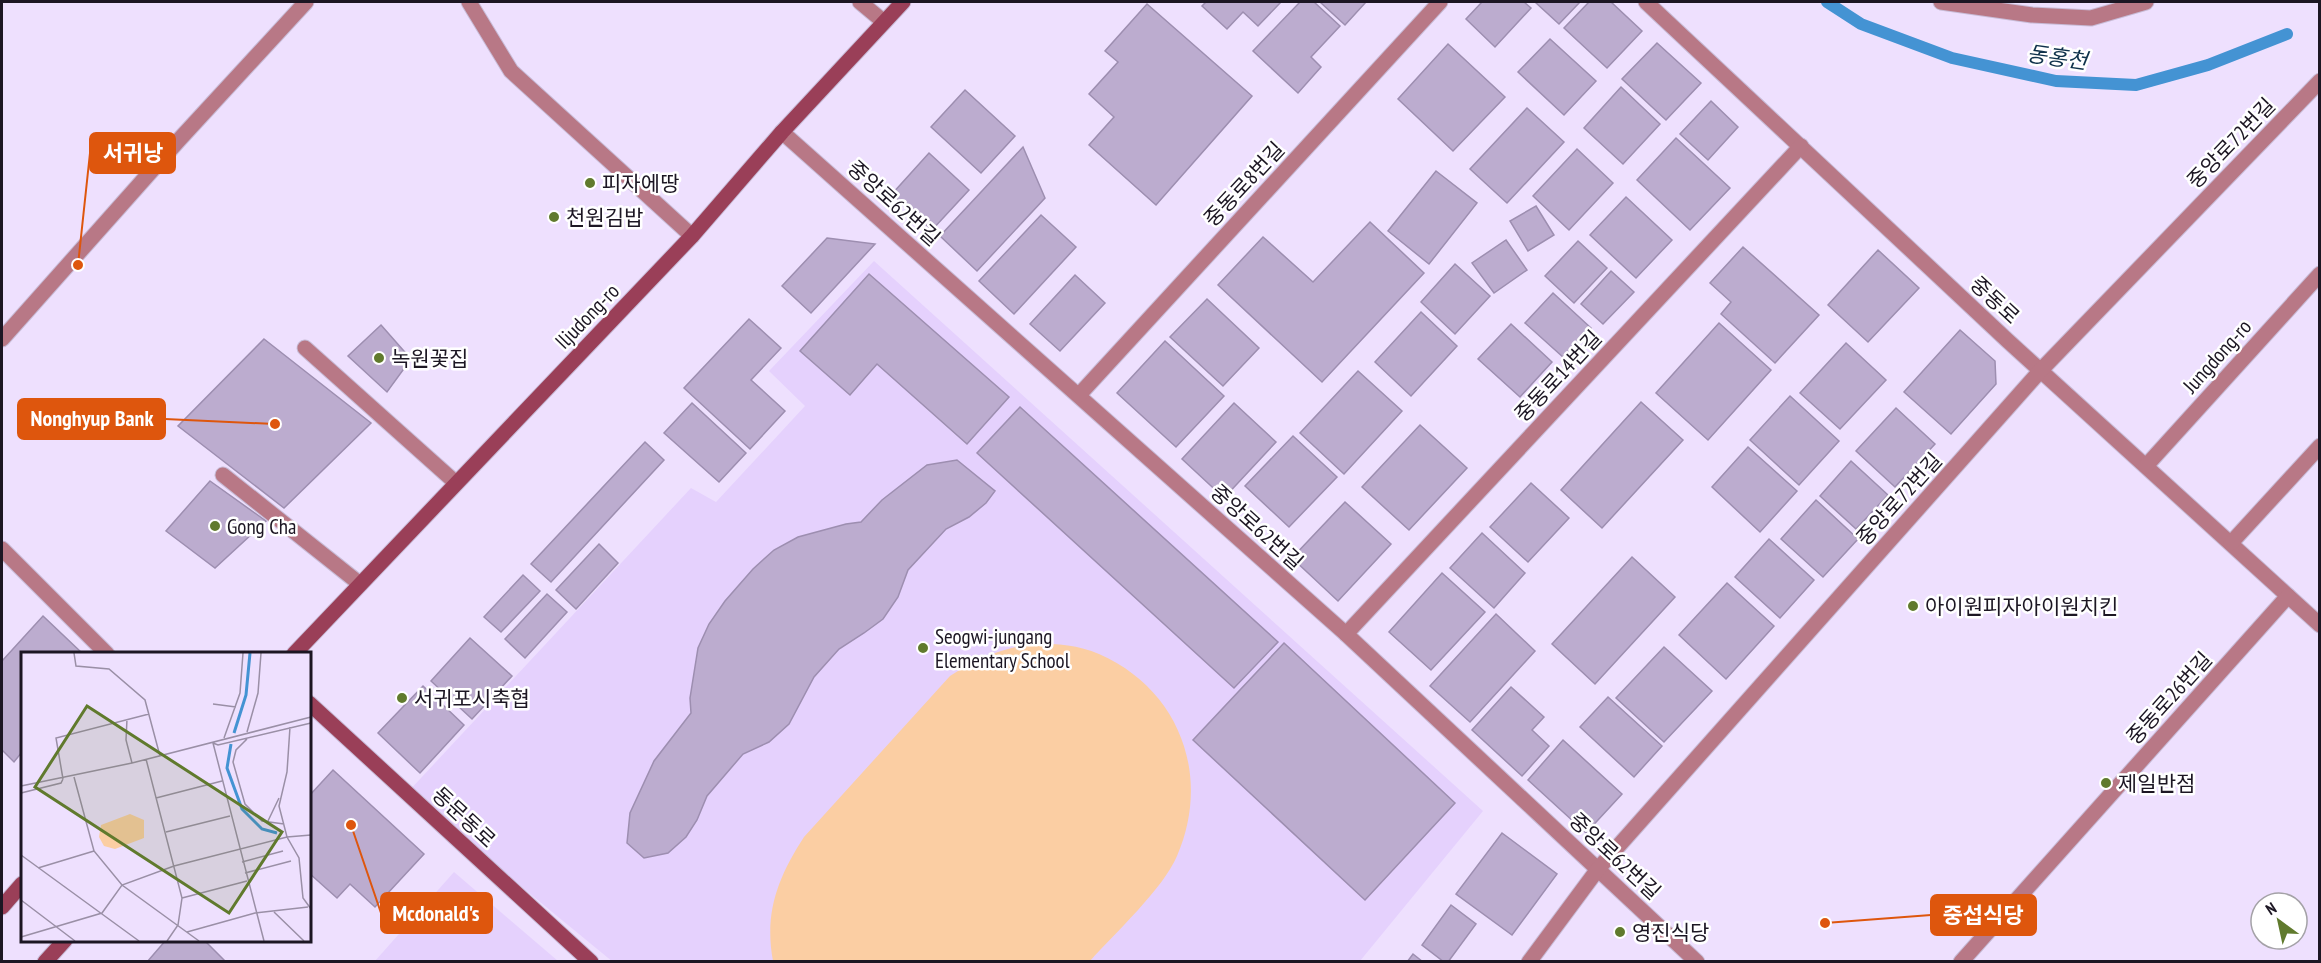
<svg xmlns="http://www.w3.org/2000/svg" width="2321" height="963" viewBox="0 0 2321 963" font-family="'PT Sans Narrow','Noto Sans KR',sans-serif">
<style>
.built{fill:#e5d1fd}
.green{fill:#fbcea3}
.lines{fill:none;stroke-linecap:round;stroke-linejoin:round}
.stream{stroke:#4493d3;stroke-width:12}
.building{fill:#bcaccf;stroke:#9d8eb0;stroke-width:1.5}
.lane-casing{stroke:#c8bcd7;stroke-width:17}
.street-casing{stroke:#c8bcd7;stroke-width:17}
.secondary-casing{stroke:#c8bcd7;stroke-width:17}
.lane{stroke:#b87886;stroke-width:15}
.street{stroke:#b87886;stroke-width:15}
.secondary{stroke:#9a3f58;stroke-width:15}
.poi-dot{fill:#607a2d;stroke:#fff;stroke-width:2}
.labels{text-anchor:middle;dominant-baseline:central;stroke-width:5;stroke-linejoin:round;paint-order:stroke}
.street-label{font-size:21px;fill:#1c1623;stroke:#fff}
.poi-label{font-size:21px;fill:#1c1623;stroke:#fff;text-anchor:start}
.water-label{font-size:22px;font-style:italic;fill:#0f314b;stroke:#fff}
.inset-river{fill:none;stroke:#4493d3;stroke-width:3}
.inset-road{fill:none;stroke:#9a8fa6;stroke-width:1.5}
.view{fill:#607a2d;fill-opacity:0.15;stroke:#607a2d;stroke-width:3}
.inset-edge{fill:none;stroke:#1c1623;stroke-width:3}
.leader{fill:none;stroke:#de560d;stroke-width:2}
.callout-dot{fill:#de560d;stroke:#fff;stroke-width:2}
.callout{fill:#de560d;stroke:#de560d;stroke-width:2}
.callout-label{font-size:22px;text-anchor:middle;font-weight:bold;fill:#fff}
</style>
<rect width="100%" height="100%" fill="#eee0fe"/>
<g class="built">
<path d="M 874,261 L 1483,811 L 1360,961 L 613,962 L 407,793 L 691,488 L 716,502 L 805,406 L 769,371 Z"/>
<path d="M 454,872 L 558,961 L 375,961 Z"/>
</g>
<path class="green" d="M 1036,643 C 1057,644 1079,645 1099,654 C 1179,689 1212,775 1177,856 C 1163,889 1115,933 1090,961 L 773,961 C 764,913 778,877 804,837 L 950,676 C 981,656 1000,649 1036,643 Z"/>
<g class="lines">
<path class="stream" d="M 1827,2 L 1861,24 L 1952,58 L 2056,81 L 2136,85 L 2208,65 L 2287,34"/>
</g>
<g class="building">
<path d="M 1206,2 L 1281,2 L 1258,26 L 1243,12 L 1227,29 L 1202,6 Z"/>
<path d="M 1300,2 L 1314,2 L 1340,26 L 1311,57 L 1321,67 L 1298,93 L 1253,51 Z"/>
<path d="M 1320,2 L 1366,2 L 1345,25 Z"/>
<path d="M 1482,2 L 1524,2 L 1531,8 L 1495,47 L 1466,19 Z"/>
<path d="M 1535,2 L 1580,2 L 1559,24 Z"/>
<path d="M 1589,2 L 1611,2 L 1642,31 L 1607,68 L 1564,28 Z"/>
<path d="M 1147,4 L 1252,96 L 1156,205 L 1089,145 L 1114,117 L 1089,94 L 1118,62 L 1105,51 Z"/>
<path d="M 1550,39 L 1596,81 L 1564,115 L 1518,72 Z"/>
<path d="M 1657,43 L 1701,83 L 1666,120 L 1622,79 Z"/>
<path d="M 1448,44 L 1505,97 L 1453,151 L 1398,99 Z"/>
<path d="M 1621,87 L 1660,124 L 1623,164 L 1584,128 Z"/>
<path d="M 965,90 L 1015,136 L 981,173 L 931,127 Z"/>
<path d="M 1711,101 L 1738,127 L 1708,160 L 1680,134 Z"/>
<path d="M 1527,108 L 1564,142 L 1507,203 L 1470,169 Z"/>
<path d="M 1676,138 L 1730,188 L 1690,230 L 1637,180 Z"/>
<path d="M 1023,147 L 1045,198 L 977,271 L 940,236 Z"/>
<path d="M 1577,149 L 1613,183 L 1569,230 L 1533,196 Z"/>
<path d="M 929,153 L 969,190 L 932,230 L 892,194 Z"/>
<path d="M 1436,171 L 1477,203 L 1429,264 L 1388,231 Z"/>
<path d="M 1626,197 L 1672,240 L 1636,278 L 1590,235 Z"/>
<path d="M 1536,206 L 1554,235 L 1528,251 L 1510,221 Z"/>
<path d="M 1041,215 L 1076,247 L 1014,314 L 979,281 Z"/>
<path d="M 1370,222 L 1424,273 L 1322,382 L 1218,285 L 1263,237 L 1313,282 Z"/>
<path d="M 827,238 L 875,244 L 811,313 L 782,286 Z"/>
<path d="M 1506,240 L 1527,270 L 1494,293 L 1472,263 Z"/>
<path d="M 1578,241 L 1607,268 L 1574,303 L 1545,276 Z"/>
<path d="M 1743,247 L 1819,315 L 1775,363 L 1721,314 L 1731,302 L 1710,283 Z"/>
<path d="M 1878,250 L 1919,288 L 1868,342 L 1828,305 Z"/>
<path d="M 1455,264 L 1490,296 L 1455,334 L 1421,302 Z"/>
<path d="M 1611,271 L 1634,292 L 1603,324 L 1581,304 Z"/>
<path d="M 869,274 L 1009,397 L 967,444 L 877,364 L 850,395 L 800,351 Z"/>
<path d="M 1075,275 L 1105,303 L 1060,351 L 1030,324 Z"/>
<path d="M 1553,293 L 1591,328 L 1564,358 L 1525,323 Z"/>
<path d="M 1207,299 L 1259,348 L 1223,386 L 1170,337 Z"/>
<path d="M 1421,312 L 1457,346 L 1411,396 L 1375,362 Z"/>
<path d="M 749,319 L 781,348 L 751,380 L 785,411 L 750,449 L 684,388 Z"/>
<path d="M 1719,323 L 1771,370 L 1708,440 L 1656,393 Z"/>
<path d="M 1511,324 L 1552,362 L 1520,397 L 1478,359 Z"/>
<path d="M 381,325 L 411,359 L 387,392 L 348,356 Z"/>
<path d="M 1960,330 L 1995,361 L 1996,384 L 1951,434 L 1904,392 Z"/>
<path d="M 264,339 L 371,423 L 284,508 L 178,426 Z"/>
<path d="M 1165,341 L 1224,396 L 1176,447 L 1117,393 Z"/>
<path d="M 1846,343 L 1886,380 L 1840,429 L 1800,393 Z"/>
<path d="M 1358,371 L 1402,411 L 1344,474 L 1300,433 Z"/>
<path d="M 1790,396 L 1839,441 L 1799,485 L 1750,440 Z"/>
<path d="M 1641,402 L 1683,440 L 1602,528 L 1561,490 Z"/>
<path d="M 692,403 L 746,453 L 719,482 L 664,433 Z"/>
<path d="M 1234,403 L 1276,442 L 1224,498 L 1182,459 Z"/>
<path d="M 1020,407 L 1278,642 L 1234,688 L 977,453 Z"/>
<path d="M 1896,408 L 1935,444 L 1895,487 L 1856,451 Z"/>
<path d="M 1420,425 L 1467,468 L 1409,530 L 1362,487 Z"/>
<path d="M 1293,436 L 1337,477 L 1289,527 L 1245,486 Z"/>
<path d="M 645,442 L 664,460 L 551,582 L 531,564 Z"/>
<path d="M 1748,447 L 1797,491 L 1760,532 L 1712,487 Z"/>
<path d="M 957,460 L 995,491 L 986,503 L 969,517 L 946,529 L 908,570 L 898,597 L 883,619 L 864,633 L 839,649 L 814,677 L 789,724 L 769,742 L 743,754 L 707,796 L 697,820 L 686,837 L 668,853 L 644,858 L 627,843 L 630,813 L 654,761 L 691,713 L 690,698 L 698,648 L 709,624 L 725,601 L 753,569 L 774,550 L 798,537 L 846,524 L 861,522 L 882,500 L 927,465 Z"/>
<path d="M 1851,461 L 1888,495 L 1856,529 L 1820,496 Z"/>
<path d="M 210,481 L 266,521 L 215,568 L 166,531 Z"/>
<path d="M 1531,483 L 1569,518 L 1528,562 L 1490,527 Z"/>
<path d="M 1816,500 L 1858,539 L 1823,577 L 1781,539 Z"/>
<path d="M 1345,502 L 1391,544 L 1338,601 L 1292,558 Z"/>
<path d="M 1482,533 L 1525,573 L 1494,608 L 1450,568 Z"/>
<path d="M 1769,539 L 1814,580 L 1780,618 L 1735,577 Z"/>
<path d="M 599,544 L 618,563 L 576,609 L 556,590 Z"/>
<path d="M 1632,557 L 1675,597 L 1595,684 L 1552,644 Z"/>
<path d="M 1442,573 L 1485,612 L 1431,670 L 1389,632 Z"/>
<path d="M 523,575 L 540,591 L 501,632 L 484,617 Z"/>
<path d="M 1727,583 L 1774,626 L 1726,679 L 1679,635 Z"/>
<path d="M 547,594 L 567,612 L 525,658 L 505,639 Z"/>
<path d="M 1496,614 L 1535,651 L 1470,722 L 1430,686 Z"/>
<path d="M 43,616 L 83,654 L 22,654 L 22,752 L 14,762 L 2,750 L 2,661 Z"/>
<path d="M 470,638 L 512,676 L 472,719 L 431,681 Z"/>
<path d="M 1284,643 L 1455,803 L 1365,900 L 1193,740 Z"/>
<path d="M 1664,647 L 1712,691 L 1664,742 L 1616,698 Z"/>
<path d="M 423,686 L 464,725 L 420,773 L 378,733 Z"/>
<path d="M 1511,687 L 1544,717 L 1532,730 L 1549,746 L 1522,776 L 1472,730 Z"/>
<path d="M 1608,697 L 1662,746 L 1634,777 L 1580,727 Z"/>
<path d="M 1563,740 L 1622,794 L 1586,833 L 1528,780 Z"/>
<path d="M 333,770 L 424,854 L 375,907 L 350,884 L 337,898 L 309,873 L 309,796 Z"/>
<path d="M 1502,833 L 1557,874 L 1512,935 L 1456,894 Z"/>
<path d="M 1451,905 L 1476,924 L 1448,962 L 1444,962 L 1422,945 Z"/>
<path d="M 166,940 L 204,940 L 226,962 L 147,962 Z"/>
<path d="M 1413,954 L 1423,962 L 1407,962 Z"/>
</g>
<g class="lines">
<defs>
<g id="lane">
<path d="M 305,348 L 456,483"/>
<path d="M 223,475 L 360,584"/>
</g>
<g id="street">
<path d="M 469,2 L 511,71 L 692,236"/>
<path d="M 860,2 L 884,22"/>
<path d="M 1646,2 L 2008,341 L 2320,625"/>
<path d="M 1941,2 L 2032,15 L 2091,18 L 2146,2"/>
<path d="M 782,132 L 1346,634 L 1697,962"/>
<path d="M 2,339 L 178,141 L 306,2"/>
<path d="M 1079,395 L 1440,2"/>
<path d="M 2146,466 L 2320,274"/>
<path d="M 2231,543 L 2320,446"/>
<path d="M 2,549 L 107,654"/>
<path d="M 1346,634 L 1801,146"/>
<path d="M 1529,962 L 1598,869 L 2041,370 L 2320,81"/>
<path d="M 1961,962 L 2288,596"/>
</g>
<g id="secondary">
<path d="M 294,654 L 692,236 L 782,132 L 903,2"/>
<path d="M 309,703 L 591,962"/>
<path d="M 2,907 L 22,884"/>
<path d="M 45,962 L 65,940"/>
</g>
</defs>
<use href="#lane" class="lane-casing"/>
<use href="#street" class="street-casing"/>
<use href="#secondary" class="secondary-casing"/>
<use href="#lane" class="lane"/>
<use href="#street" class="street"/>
<use href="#secondary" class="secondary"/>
</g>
<g class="poi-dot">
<circle cx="590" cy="183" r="6"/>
<circle cx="554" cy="217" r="6"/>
<circle cx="379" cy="358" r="6"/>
<circle cx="215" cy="526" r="6"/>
<circle cx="1913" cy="606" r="6"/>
<circle cx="923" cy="648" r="6"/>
<circle cx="402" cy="698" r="6"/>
<circle cx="2106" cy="783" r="6"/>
<circle cx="1620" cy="932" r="6"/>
</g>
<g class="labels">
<g class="street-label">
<text transform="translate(2231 143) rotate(-46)">중앙로72번길</text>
<text transform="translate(1244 184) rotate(-47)">중동로8번길</text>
<text transform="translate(894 203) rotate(42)">중앙로62번길</text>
<text transform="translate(1995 300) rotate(43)">중동로</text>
<text transform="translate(587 316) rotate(-46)">Iljudong-ro</text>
<text transform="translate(2217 356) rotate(-48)">Jungdong-ro</text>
<text transform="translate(1558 376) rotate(-47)">중동로14번길</text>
<text transform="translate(1899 499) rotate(-48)">중앙로72번길</text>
<text transform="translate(1257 527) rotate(42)">중앙로62번길</text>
<text transform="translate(2169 698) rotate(-48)">중동로26번길</text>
<text transform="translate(464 817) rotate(43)">동문동로</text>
<text transform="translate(1615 856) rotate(43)">중앙로62번길</text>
</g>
<g class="poi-label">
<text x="602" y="183">피자에땅</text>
<text x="566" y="217">천원김밥</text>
<text x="391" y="358">녹원꽃집</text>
<text x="227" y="526">Gong Cha</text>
<text x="1925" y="606">아이원피자아이원치킨</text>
<text x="935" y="636">Seogwi-jungang<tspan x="935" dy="24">Elementary School</tspan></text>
<text x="414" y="698">서귀포시축협</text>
<text x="2118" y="783">제일반점</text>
<text x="1632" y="932">영진식당</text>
</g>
<g class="water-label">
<text transform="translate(2057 57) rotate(8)">동홍천</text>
</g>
</g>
<g transform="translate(21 652)">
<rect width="290" height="290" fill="#eee0fe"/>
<path d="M 109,162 L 123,168 L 123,186 L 94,197 L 83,194 L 78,185 L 80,173 Z" fill="#fbcea3"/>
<path class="inset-river" d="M 213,81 L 225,43 L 229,1M 210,92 L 206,116 L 221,157 L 241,177 L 256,181"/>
<path class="inset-road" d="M 53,1 L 55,14 L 88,17 L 124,48 L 139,104M 192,52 L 215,55M 106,67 L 105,88 L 111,111M 269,75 L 266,120 L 258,154 L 266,185 L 278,206 L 282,246 L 290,257M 226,80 L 237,41 L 240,1M 203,86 L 219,41 L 222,1M 226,87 L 215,98 L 212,110 L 224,152 L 241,169 L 263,172M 192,91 L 243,289M 192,91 L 197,93 L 290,71M 125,107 L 161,246 L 157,273 L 146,289M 53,125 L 73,199 L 101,233 L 178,289M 42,127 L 35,86 L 128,62M 0,134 L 111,111 L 290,65M 0,141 L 40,131 L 42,127M 135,146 L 201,129M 246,171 L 258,146M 145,180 L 209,164M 0,203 L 118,289M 221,210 L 262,199M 17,216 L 73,199M 224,221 L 270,209M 161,246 L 226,229M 0,248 L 54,289M 253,260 L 283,289M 166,280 L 234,261 L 287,255M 0,285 L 81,261 L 101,233 L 153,214 L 266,185 L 290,183"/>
<path class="view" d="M 66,54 L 261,180 L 208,261 L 14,135 Z"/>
<rect width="290" height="290" class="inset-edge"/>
</g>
<path class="leader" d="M78 265L90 153M275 424L165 419M351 825L381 913M1825 923L1931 915"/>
<g class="callout-dot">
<circle cx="78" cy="265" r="6"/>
<circle cx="275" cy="424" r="6"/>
<circle cx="351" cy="825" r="6"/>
<circle cx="1825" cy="923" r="6"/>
</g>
<g class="callout">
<rect x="90" y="133" width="85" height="40" rx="6"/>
<rect x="18" y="399" width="147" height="40" rx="6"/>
<rect x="381" y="893" width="111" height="40" rx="6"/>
<rect x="1931" y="895" width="105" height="40" rx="6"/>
</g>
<g class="callout-label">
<text x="133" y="161">서귀낭</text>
<text x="92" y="426">Nonghyup Bank</text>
<text x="436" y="921">Mcdonald's</text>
<text x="1983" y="923">중섭식당</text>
</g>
<rect width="2321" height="963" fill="none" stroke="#1c1623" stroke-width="6"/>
<g transform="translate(2279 921) rotate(327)"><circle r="28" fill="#ffffff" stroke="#a4a2a7" stroke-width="1.5"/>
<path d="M0-4.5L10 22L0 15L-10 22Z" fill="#607a2d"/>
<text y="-9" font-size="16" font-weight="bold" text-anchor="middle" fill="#1c1623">N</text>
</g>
</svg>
